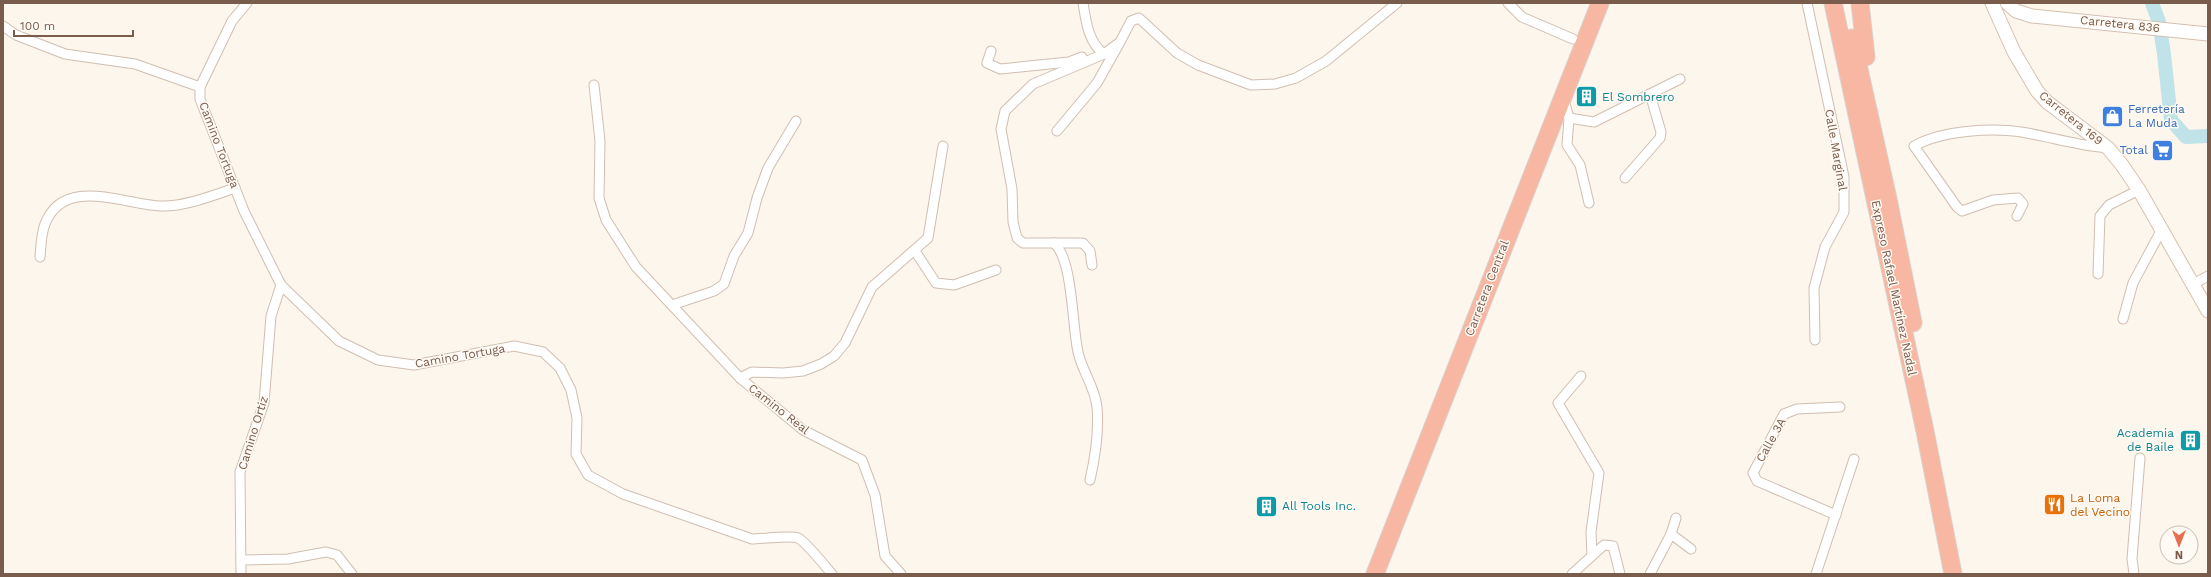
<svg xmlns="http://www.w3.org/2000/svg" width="2211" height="577" viewBox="0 0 2211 577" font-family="'Work Sans',sans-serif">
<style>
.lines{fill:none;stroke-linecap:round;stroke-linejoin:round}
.river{stroke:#bfe3e8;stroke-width:14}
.street-casing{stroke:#d1beb0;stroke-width:11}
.secondary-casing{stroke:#d6c0b0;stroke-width:15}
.highway-casing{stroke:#dad1cd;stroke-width:19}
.street{stroke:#fff;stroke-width:9}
.secondary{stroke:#fff;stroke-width:13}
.highway{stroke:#f7b7a3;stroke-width:17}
.labels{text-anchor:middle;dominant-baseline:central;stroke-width:3;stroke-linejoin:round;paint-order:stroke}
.street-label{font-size:12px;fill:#7a5c4d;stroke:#fffaf3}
.culture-label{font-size:12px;fill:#0d838f;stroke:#fffaf3;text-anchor:start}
.shop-label{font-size:12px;fill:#366cbe;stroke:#fffaf3;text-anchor:start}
.food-label{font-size:12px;fill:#c56008;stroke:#fffaf3;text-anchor:start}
</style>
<rect width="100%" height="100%" fill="#fdf6ec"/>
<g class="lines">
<path class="river" d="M 2152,3 L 2159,22 L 2164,54 L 2171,120 L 2186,137 L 2208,136"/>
<defs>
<g id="street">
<path d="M 247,3 L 232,21 L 200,87 L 200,99 L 244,211 L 281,285 L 339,341 L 378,360 L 414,365 L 514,346 L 543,352 L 560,368 L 571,390 L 577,418 L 576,454 L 588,475 L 623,494 L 752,539 C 762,539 791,535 798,538 C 805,541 826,567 832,574"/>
<path d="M 1083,3 C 1086,21 1088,42 1104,54"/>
<path d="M 1508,3 L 1522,17 L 1573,39"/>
<path d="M 1807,3 L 1844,177 L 1844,212 L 1825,247 L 1814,288 L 1815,340"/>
<path d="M 3,26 L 16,35 L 65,54 L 135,64 L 200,87"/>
<path d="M 991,51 L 987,63 L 1000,69 L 1069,62 L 1082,57"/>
<path d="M 594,85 L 600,141 L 599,198 L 606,220 L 636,267 L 740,378 L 803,430 L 862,460 L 875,495 L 885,556 L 901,574"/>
<path d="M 1564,100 L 1569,118 L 1567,145 L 1580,165 L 1589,203"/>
<path d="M 1569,118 L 1594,122 L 1680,79"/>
<path d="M 1057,131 L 1097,83 L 1119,44"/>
<path d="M 1625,178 L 1660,138 L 1661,132 L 1650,94"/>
<path d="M 2017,216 L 2023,204 L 2018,198 L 1993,200 L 1962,211 L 1957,207 L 1914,146 C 1943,130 1994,127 2027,133 C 2054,138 2080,146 2108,148"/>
<path d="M 1054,243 C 1073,259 1072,326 1078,352 C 1082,371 1095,387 1097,407 C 1099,430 1095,458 1090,480"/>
<path d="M 915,251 L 936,283 L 954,285 L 996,270"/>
<path d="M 40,257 C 41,246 41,234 45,224 C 64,175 125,205 161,206 C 184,207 214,195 235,188"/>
<path d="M 1092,265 L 1090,251 L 1083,243 L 1023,243 L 1017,238 L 1013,222 L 1012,189 L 1001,129 L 1005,111 L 1033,84 L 1104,54 L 1120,42 L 1131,21 L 1139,18 L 1177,53 L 1198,65 L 1251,85 L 1275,84 L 1296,78 L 1326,61 L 1397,3"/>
<path d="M 2098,274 L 2100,216 L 2109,205 L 2139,190"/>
<path d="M 2193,284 L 2208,276"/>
<path d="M 672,305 L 714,291 L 724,284 L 734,256 L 748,233 L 757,198 L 768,168 L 796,121"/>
<path d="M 2123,319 L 2133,283 L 2162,229"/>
<path d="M 1581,376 L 1558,403 L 1599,473 L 1591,532 L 1592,555"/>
<path d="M 740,378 L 752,372 L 783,373 L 803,371 L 821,364 L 834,356 L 845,343 L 872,287 L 928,238 L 943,146"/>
<path d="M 1836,515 L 1757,481 L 1753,473 L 1784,414 L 1797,409 L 1840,407"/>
<path d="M 1671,534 L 1691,549"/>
<path d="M 241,560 L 288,559 L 326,552 L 337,555 L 352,574"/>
<path d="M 241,574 L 240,472 L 264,403 L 271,316 L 281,285"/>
<path d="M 1572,574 L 1604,545 L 1613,546 L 1620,574"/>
<path d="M 1650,574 L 1671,534 L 1676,518"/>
<path d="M 1816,574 L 1854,459"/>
<path d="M 2134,574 L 2132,559 L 2140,458"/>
</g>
<g id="secondary">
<path d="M 1992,3 L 2014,52 L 2037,91 L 2047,102 L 2108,148 L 2122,165 L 2139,190 L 2208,311"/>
<path d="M 2007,3 L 2016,11 L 2032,16 L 2208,34"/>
</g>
<g id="highway">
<path d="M 1833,3 L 1925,431 L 1953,574"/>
<path d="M 1860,3 L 1866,57"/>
<path d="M 1852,38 L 1888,199 L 1913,323"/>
<path d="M 1375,574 L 1600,3"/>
</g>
</defs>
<use href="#street" class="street-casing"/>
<use href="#secondary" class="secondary-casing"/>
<use href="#highway" class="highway-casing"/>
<use href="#street" class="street"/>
<use href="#secondary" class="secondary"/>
<use href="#highway" class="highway"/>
</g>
<defs>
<symbol id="building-square" viewBox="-11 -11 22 22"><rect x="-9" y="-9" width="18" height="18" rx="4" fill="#0f9aa8" stroke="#fffaf3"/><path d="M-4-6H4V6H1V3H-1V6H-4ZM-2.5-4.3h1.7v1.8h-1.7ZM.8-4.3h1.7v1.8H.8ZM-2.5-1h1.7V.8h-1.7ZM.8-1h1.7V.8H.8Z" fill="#fff"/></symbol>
<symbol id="shop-square" viewBox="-11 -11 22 22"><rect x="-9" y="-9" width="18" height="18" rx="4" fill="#3f7fe0" stroke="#fffaf3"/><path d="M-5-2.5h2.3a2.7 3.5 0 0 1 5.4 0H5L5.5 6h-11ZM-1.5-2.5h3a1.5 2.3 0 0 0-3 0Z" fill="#fff"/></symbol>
<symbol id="supermarket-square" viewBox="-11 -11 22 22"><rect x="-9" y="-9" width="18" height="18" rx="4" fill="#3f7fe0" stroke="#fffaf3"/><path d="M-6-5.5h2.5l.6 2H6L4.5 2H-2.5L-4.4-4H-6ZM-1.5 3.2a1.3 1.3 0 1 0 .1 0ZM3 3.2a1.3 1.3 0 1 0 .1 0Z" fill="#fff"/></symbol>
<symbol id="restaurant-square" viewBox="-11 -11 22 22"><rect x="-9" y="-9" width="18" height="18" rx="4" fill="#e8710a" stroke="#fffaf3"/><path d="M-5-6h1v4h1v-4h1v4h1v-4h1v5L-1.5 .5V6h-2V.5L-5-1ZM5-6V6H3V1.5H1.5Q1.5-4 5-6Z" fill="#fff"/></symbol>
</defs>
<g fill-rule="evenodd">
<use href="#building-square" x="1574" y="84" width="25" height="25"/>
<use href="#shop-square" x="2100" y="104" width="25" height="25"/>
<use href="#supermarket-square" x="2150" y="138" width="25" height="25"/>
<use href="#building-square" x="2178" y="428" width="25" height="25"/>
<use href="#restaurant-square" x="2042" y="492" width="25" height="25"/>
<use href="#building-square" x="1254" y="494" width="25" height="25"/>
</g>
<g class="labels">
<g class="street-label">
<text transform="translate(2120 24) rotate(6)">Carretera 836</text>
<text transform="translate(2071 118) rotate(39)">Carretera 169</text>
<text transform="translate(219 145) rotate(69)">Camino Tortuga</text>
<text transform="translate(1836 150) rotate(80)">Calle Marginal</text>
<text transform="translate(1487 288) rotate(-69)">Carretera Central</text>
<text transform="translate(1894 288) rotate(78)">Expreso Rafael Martínez Nadal</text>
<text transform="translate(460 356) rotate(-10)">Camino Tortuga</text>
<text transform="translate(779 409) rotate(38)">Camino Real</text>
<text transform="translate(253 433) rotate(-73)">Camino Ortiz</text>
<text transform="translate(1771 440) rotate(-61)">Calle 3A</text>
</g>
<g class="culture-label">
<text x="1602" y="97">El Sombrero</text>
<text x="2174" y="433" text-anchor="end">Academia<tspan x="2174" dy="14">de Baile</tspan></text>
<text x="1282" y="506">All Tools Inc.</text>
</g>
<g class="shop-label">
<text x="2128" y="109">Ferretería<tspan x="2128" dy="14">La Muda</tspan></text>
<text x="2148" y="150" text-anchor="end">Total</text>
</g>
<g class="food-label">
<text x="2070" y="498">La Loma<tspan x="2070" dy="14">del Vecino</tspan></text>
</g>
</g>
<rect width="2211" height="577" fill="none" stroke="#7a5c4d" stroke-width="8"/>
<g transform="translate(2179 545) rotate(180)"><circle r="19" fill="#fffaf3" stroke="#cabbb1"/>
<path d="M0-3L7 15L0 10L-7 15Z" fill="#e76f51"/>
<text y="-6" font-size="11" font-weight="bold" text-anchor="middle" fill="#7a5c4d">N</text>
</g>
<path d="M14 30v6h119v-6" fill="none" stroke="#7a5c4d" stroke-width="2"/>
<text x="20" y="30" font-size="12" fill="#7a5c4d" stroke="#fffaf3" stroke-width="3" paint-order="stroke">100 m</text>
</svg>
